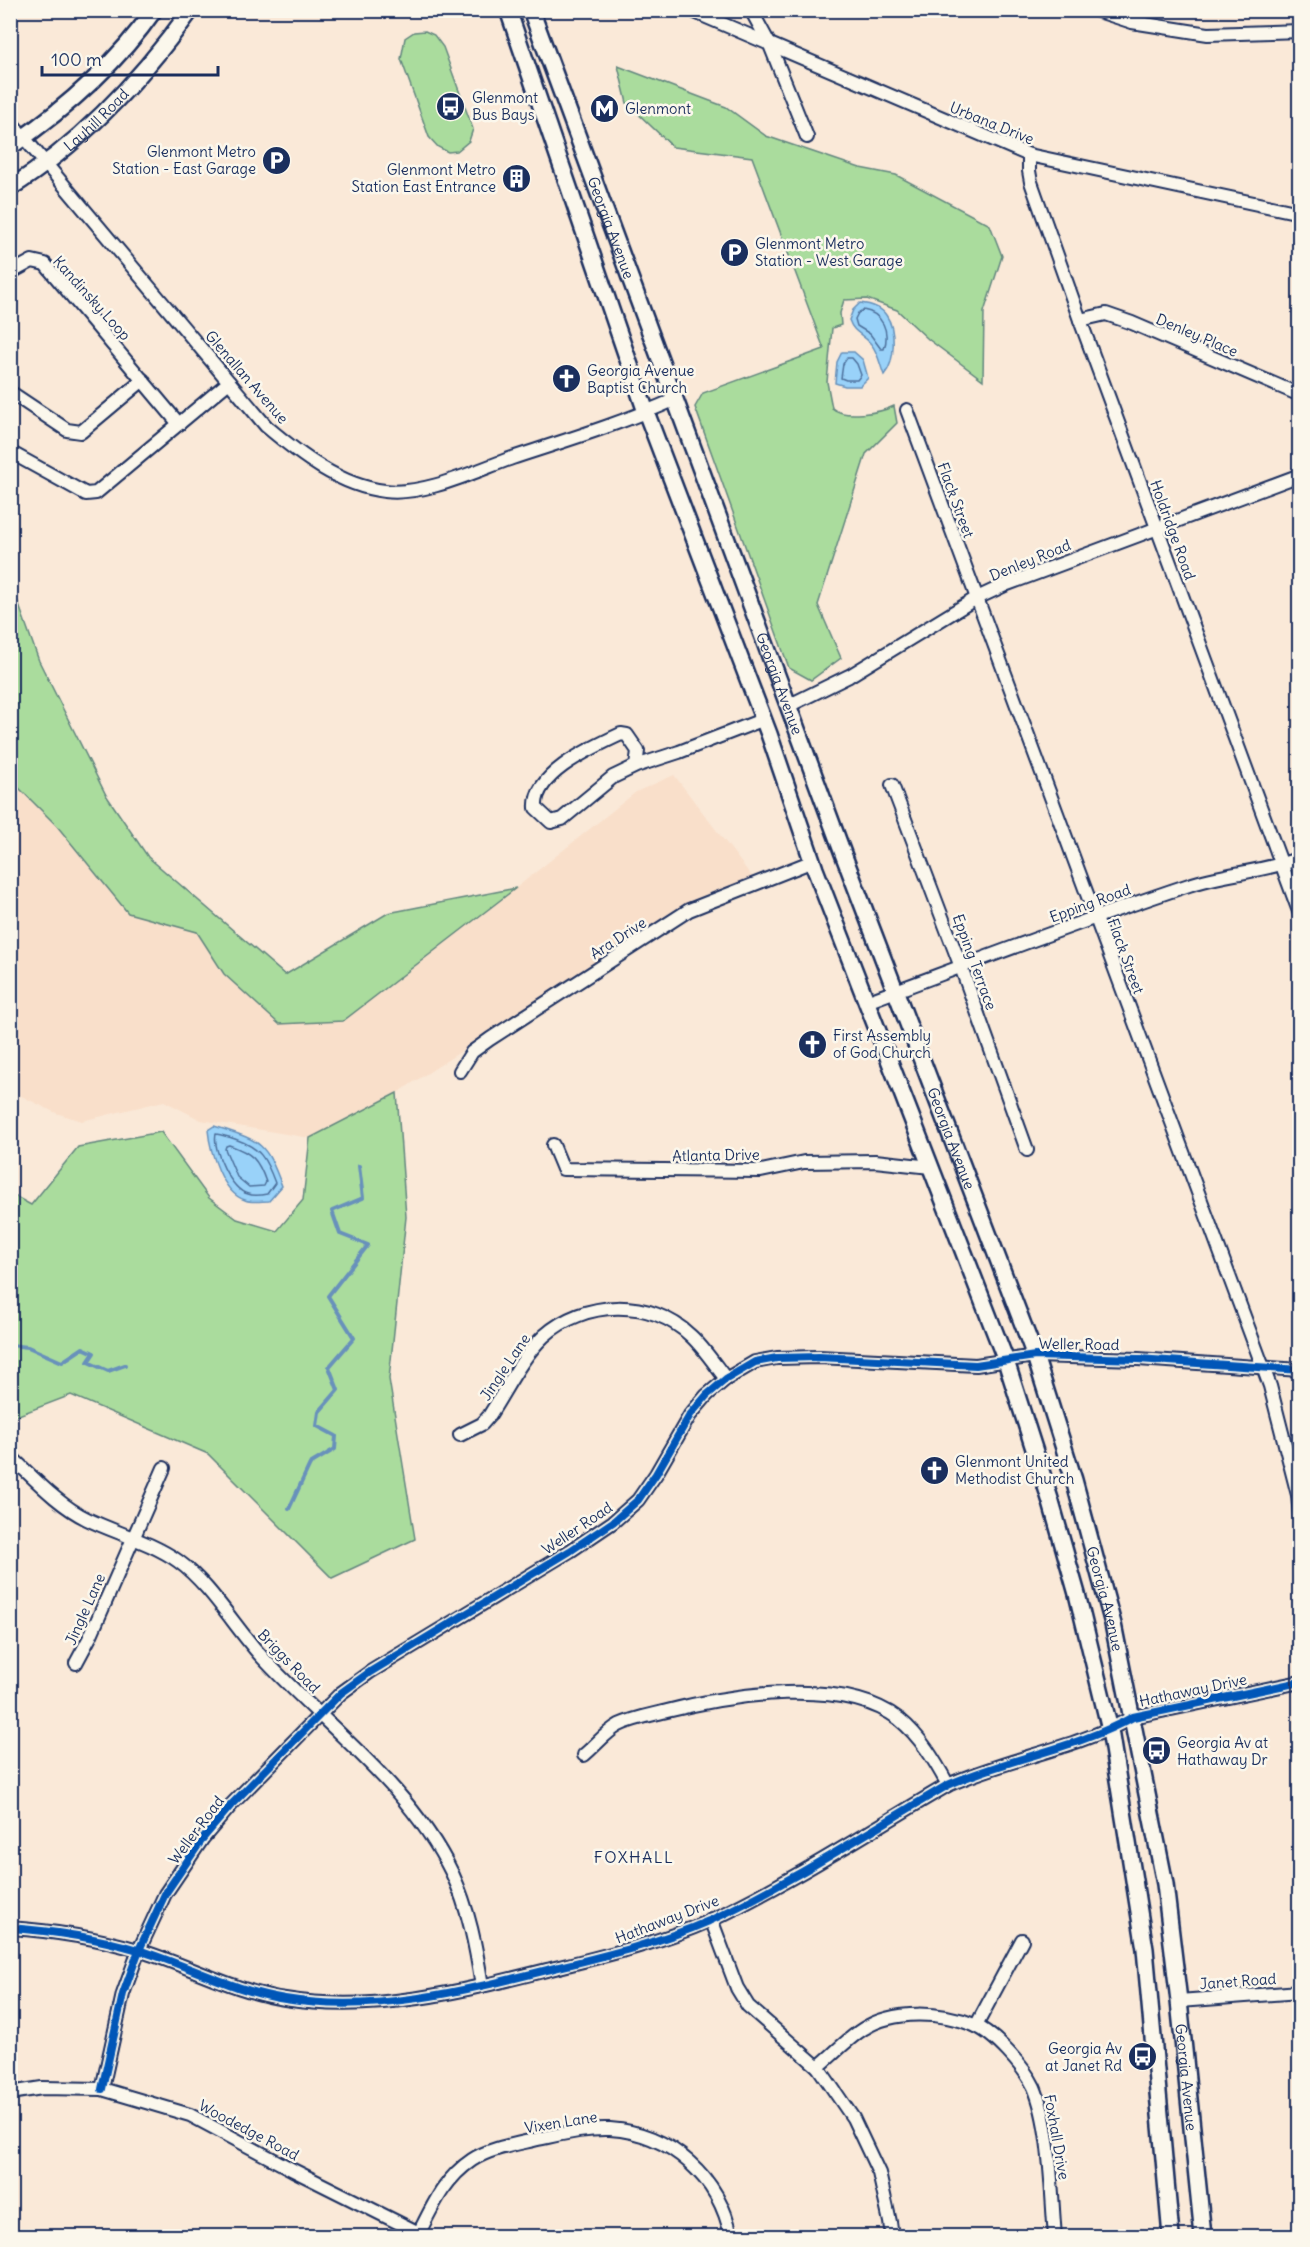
<svg xmlns="http://www.w3.org/2000/svg" width="1310" height="2247" viewBox="0 0 1310 2247" font-family="Delius,sans-serif">
<style>
.built{fill:#f9dfca}
.green{fill:#aadc9d;stroke:#62867e;stroke-width:1.5}
.water{fill:#99d2f9;stroke:#6791bb;stroke-width:1.5}
.lines{fill:none;stroke-linecap:round;stroke-linejoin:round}
.shore{stroke:#4d709c;stroke-width:1.5}
.stream{stroke:#6791bb;stroke-width:4}
.minor-casing{stroke:#1b2f5e;stroke-width:16}
.major-casing{stroke:#1b2f5e;stroke-width:20}
.minor{stroke:#fbf7ec;stroke-width:12}
.major{stroke:#fbf7ec;stroke-width:15}
.cycleway-casing{stroke:#fbf7ec;stroke-width:11}
.cycleway{stroke:#0057b8;stroke-width:8}
.labels{text-anchor:middle;dominant-baseline:central;stroke-width:5;stroke-linejoin:round;paint-order:stroke}
.poi-label{font-size:15px;fill:#1b2f5e;stroke:#fbf7ec;text-anchor:start}
.street-label{font-size:15px;fill:#1b2f5e;stroke:#fbf7ec}
.neighbourhood-label{font-size:16px;letter-spacing:1.5px;fill:#1b2f5e;stroke:#fbf7ec}
</style>
<rect width="100%" height="100%" fill="#fae9d8"/>
<filter id="ink" filterUnits="userSpaceOnUse"><feTurbulence type="fractalNoise" baseFrequency=".0167" numOctaves="2"/><feDisplacementMap in="SourceGraphic" scale="12" xChannelSelector="R" yChannelSelector="G"/><feConvolveMatrix kernelMatrix="1 2 1 2 8 2 1 2 1" color-interpolation-filters="sRGB"/></filter>
<g filter="url(#ink)">
<path class="built" d="M 674,775 L 753,878 L 674,913 L 397,1093 L 310,1138 L 201,1120 L 164,1101 L 82,1121 L 56,1113 L 11,1091 L 10,780 L 57,826 L 127,913 L 197,932 L 224,974 L 343,1021 L 516,888 L 636,792 Z"/>
<g class="green">
<path d="M 425,31 L 434,35 L 443,47 L 473,129 L 469,141 L 457,151 L 448,152 L 438,147 L 429,137 L 401,59 L 405,38 L 414,32 Z"/>
<path d="M 618,66 L 726,107 L 766,136 L 860,168 L 896,175 L 990,225 L 1002,256 L 984,312 L 983,380 L 928,339 L 897,310 L 867,299 L 844,300 L 840,313 L 841,325 L 832,328 L 827,382 L 832,408 C 844,419 880,413 894,406 L 897,423 L 866,454 L 818,605 L 841,658 L 811,680 L 789,668 L 695,407 L 703,393 L 824,349 L 752,157 L 673,147 L 627,103 Z"/>
<path d="M 10,580 L 39,661 L 106,795 L 148,857 L 285,975 L 388,913 L 516,888 L 343,1021 L 279,1024 L 224,974 L 197,932 L 128,913 L 57,826 L 11,780 Z"/>
<path d="M 397,1093 L 406,1217 L 389,1379 L 415,1539 L 332,1578 L 208,1454 L 71,1395 L 11,1418 L 11,1194 L 31,1205 L 78,1147 L 161,1132 L 209,1198 L 237,1219 L 277,1231 L 303,1200 L 310,1138 Z"/>
</g>
<g class="water">
<path d="M 860,303 C 869,304 880,306 886,315 C 896,329 896,361 884,375 C 880,365 878,352 871,344 C 862,333 854,334 849,320 L 853,310 Z"/>
<path d="M 842,352 L 854,352 L 863,360 L 868,378 L 860,386 L 845,386 L 835,383 L 837,362 Z"/>
<path d="M 214,1126 C 260,1141 265,1140 282,1186 L 269,1201 C 262,1201 251,1203 245,1200 C 222,1193 210,1151 208,1130 Z"/>
</g>
<g class="lines">
<g class="shore">
<path d="M 863,310 C 883,313 890,332 884,349 L 881,349 L 870,334 L 857,326 L 855,319 L 858,313 Z"/>
<path d="M 847,358 L 852,358 L 857,364 L 861,375 L 857,380 L 846,380 L 841,378 L 843,364 Z"/>
<path d="M 216,1134 C 222,1135 229,1137 235,1139 C 261,1148 266,1159 275,1183 L 267,1194 C 262,1195 253,1196 248,1194 C 231,1190 212,1149 216,1134 Z"/>
<path d="M 229,1145 C 252,1153 258,1159 266,1182 L 264,1186 L 249,1187 L 237,1177 L 225,1149 L 226,1146 Z"/>
</g>
<g class="stream">
<path d="M 10,1345 L 28,1347 L 62,1362 L 83,1348 L 94,1353 L 88,1362 L 108,1371 L 125,1365"/>
<path d="M 289,1509 L 310,1464 L 335,1449 L 336,1436 L 317,1426 L 319,1412 L 338,1390 L 329,1367 L 354,1338 L 328,1296 L 368,1245 L 340,1234 L 332,1211 L 363,1198 L 359,1166"/>
</g>
<defs>
<g id="minor">
<path d="M 690,10 L 1029,155 L 1300,213"/>
<path d="M 751,10 L 770,45 L 807,137"/>
<path d="M 1095,10 L 1132,22 L 1208,34 L 1300,31"/>
<path d="M 10,121 L 266,426 C 299,454 340,486 385,491 C 424,496 475,471 512,458 C 567,440 623,423 676,399"/>
<path d="M 1029,155 L 1029,171 L 1031,182 L 1080,320 L 1300,914"/>
<path d="M 10,273 L 32,261 L 45,264 L 179,424"/>
<path d="M 1080,320 L 1106,314 L 1132,323 L 1300,395"/>
<path d="M 10,392 L 67,430 L 81,432 L 143,380"/>
<path d="M 907,410 L 1270,1386 L 1298,1495 L 1300,1516"/>
<path d="M 10,452 L 86,494 L 96,493 L 229,382"/>
<path d="M 788,706 L 849,676 L 975,599 L 1005,585 L 1300,475"/>
<path d="M 636,766 L 638,751 L 627,735 L 621,734 C 594,747 533,773 536,808 L 551,822 L 562,819 L 613,777 L 636,766 L 679,752 L 762,720"/>
<path d="M 892,785 L 961,967 L 1027,1150"/>
<path d="M 866,1002 C 974,962 1080,921 1189,885 C 1225,873 1264,872 1300,858"/>
<path d="M 460,1071 L 472,1052 L 490,1039 L 689,910 L 813,861"/>
<path d="M 553,1145 L 563,1169 L 761,1171 L 804,1162 L 875,1161 L 931,1167"/>
<path d="M 460,1435 L 482,1424 L 489,1416 C 506,1390 521,1358 544,1336 C 584,1300 650,1297 691,1336 C 704,1348 715,1365 726,1379"/>
<path d="M 10,1456 C 34,1478 58,1505 87,1519 C 116,1533 151,1542 178,1561 C 210,1584 234,1626 261,1656 C 326,1727 409,1784 452,1873 C 469,1909 476,1948 482,1986"/>
<path d="M 76,1663 L 90,1637 L 164,1468"/>
<path d="M 584,1755 C 595,1746 606,1732 619,1725 C 634,1718 651,1715 667,1711 C 731,1695 843,1676 899,1719 C 921,1737 935,1761 948,1785"/>
<path d="M 711,1919 L 737,1988 L 748,2006 L 818,2067 L 853,2118 L 879,2173 L 890,2222 L 892,2236"/>
<path d="M 10,1928 C 54,1931 97,1938 138,1950 C 188,1965 233,1991 285,1999 C 375,2014 464,1991 551,1969 C 604,1956 659,1943 709,1921 C 792,1882 869,1831 948,1785 C 1008,1758 1076,1749 1133,1717 L 1300,1682"/>
<path d="M 1179,2001 L 1300,1992"/>
<path d="M 976,2026 L 1022,1940"/>
<path d="M 818,2067 C 833,2055 847,2039 863,2029 C 894,2009 942,2012 974,2025 C 994,2033 1025,2068 1034,2087 C 1051,2127 1051,2193 1055,2236"/>
<path d="M 102,2089 L 123,1994 L 139,1950 L 165,1894 L 203,1838 L 232,1804 L 341,1693 L 370,1672 L 570,1551 L 613,1522 L 638,1500 L 656,1474 L 690,1415 L 707,1395 L 726,1379 L 755,1362 L 777,1358 L 819,1357 L 976,1365 L 1035,1356 L 1138,1359 L 1300,1370"/>
<path d="M 10,2093 L 42,2088 L 102,2089 L 190,2115 L 293,2170 L 425,2236"/>
<path d="M 419,2233 C 433,2205 445,2178 472,2160 C 490,2148 517,2144 538,2139 C 562,2134 585,2128 610,2129 C 671,2133 720,2178 731,2236"/>
</g>
<g id="major">
<path d="M 508,10 L 646,412 L 769,734 L 815,869 L 1006,1361 L 1050,1499 L 1077,1594 L 1110,1730 L 1145,1949 L 1171,2236"/>
<path id="s1" d="M 531,10 L 842,851 L 1035,1356 L 1074,1480 L 1113,1624 L 1165,1884 L 1179,2001 L 1203,2236"/>
<path d="M 10,147 C 65,109 116,65 154,10"/>
<path id="s2" d="M 10,188 C 82,143 141,79 191,10"/>
</g>
</defs>
<use href="#minor" class="minor-casing"/>
<use href="#major" class="major-casing"/>
<use href="#minor" class="minor"/>
<use href="#major" class="major"/>
<defs>
<g id="cycleway">
<path d="M 10,1928 C 54,1931 97,1938 138,1950 C 188,1965 233,1991 285,1999 C 375,2014 464,1991 551,1969 C 604,1956 659,1943 709,1921 C 792,1882 869,1831 948,1785 C 1008,1758 1076,1749 1133,1717 L 1300,1682"/>
<path d="M 102,2089 L 123,1994 L 139,1950 L 165,1894 L 203,1838 L 232,1804 L 341,1693 L 370,1672 L 570,1551 L 613,1522 L 638,1500 L 656,1474 L 690,1415 L 707,1395 L 726,1379 L 755,1362 L 777,1358 L 819,1357 L 976,1365 L 1035,1356 L 1138,1359 L 1300,1370"/>
</g>
</defs>
<use href="#cycleway" class="cycleway-casing"/>
<use href="#cycleway" class="cycleway"/>
</g>
</g>
<defs>
<symbol id="bus-disc" viewBox="-11 -11 22 22"><circle r="9.5" fill="#1b2f5e" stroke="#fbf7ec"/><path d="M-5-6H5V4H4V6H2V4H-2V6H-4V4H-5ZM-3.5-4V0h7V-4ZM-3.5 1.2v1.5H-2V1.2ZM2 1.2v1.5H3.5V1.2Z" fill="#fff"/></symbol>
<symbol id="metro-disc" viewBox="-11 -11 22 22"><circle r="9.5" fill="#1b2f5e" stroke="#fbf7ec"/><path d="M-5.5 5V-5H-3L0 0L3-5H5.5V5H3V-.5L0 4L-3-.5V5Z" fill="#fff"/></symbol>
<symbol id="parking-disc" viewBox="-11 -11 22 22"><circle r="9.5" fill="#1b2f5e" stroke="#fbf7ec"/><path d="M-3.5-5.5H1a3.5 3.5 0 0 1 0 7H-1V5.5H-3.5ZM-1-3.4V-.6H.8a1.4 1.4 0 0 0 0-2.8Z" fill="#fff"/></symbol>
<symbol id="building-disc" viewBox="-11 -11 22 22"><circle r="9.5" fill="#1b2f5e" stroke="#fbf7ec"/><path d="M-4-6H4V6H1V3H-1V6H-4ZM-2.5-4.3h1.7v1.8h-1.7ZM.8-4.3h1.7v1.8H.8ZM-2.5-1h1.7V.8h-1.7ZM.8-1h1.7V.8H.8Z" fill="#fff"/></symbol>
<symbol id="church-disc" viewBox="-11 -11 22 22"><circle r="9.5" fill="#1b2f5e" stroke="#fbf7ec"/><path d="M-1.2-6h2.4v3.5h3.3v2.4h-3.3V6h-2.4V-.1h-3.3v-2.4h3.3Z" fill="#fff"/></symbol>
</defs>
<g fill-rule="evenodd">
<use href="#bus-disc" x="434" y="90" width="33" height="33"/>
<use href="#metro-disc" x="588" y="92" width="33" height="33"/>
<use href="#parking-disc" x="260" y="144" width="33" height="33"/>
<use href="#building-disc" x="500" y="162" width="33" height="33"/>
<use href="#parking-disc" x="718" y="236" width="33" height="33"/>
<use href="#church-disc" x="550" y="362" width="33" height="33"/>
<use href="#church-disc" x="796" y="1028" width="33" height="33"/>
<use href="#church-disc" x="918" y="1454" width="33" height="33"/>
<use href="#bus-disc" x="1140" y="1734" width="33" height="33"/>
<use href="#bus-disc" x="1126" y="2040" width="33" height="33"/>
</g>
<g class="labels">
<g class="poi-label">
<text x="472" y="97">Glenmont<tspan x="472" dy="17">Bus Bays</tspan></text>
<text x="625" y="108">Glenmont</text>
<text x="256" y="151" text-anchor="end">Glenmont Metro<tspan x="256" dy="17">Station - East Garage</tspan></text>
<text x="496" y="169" text-anchor="end">Glenmont Metro<tspan x="496" dy="17">Station East Entrance</tspan></text>
<text x="755" y="243">Glenmont Metro<tspan x="755" dy="17">Station - West Garage</tspan></text>
<text x="587" y="370">Georgia Avenue<tspan x="587" dy="17">Baptist Church</tspan></text>
<text x="833" y="1035">First Assembly<tspan x="833" dy="17">of God Church</tspan></text>
<text x="955" y="1461">Glenmont United<tspan x="955" dy="17">Methodist Church</tspan></text>
<text x="1177" y="1742">Georgia Av at<tspan x="1177" dy="17">Hathaway Dr</tspan></text>
<text x="1122" y="2048" text-anchor="end">Georgia Av<tspan x="1122" dy="17">at Janet Rd</tspan></text>
</g>
<g class="street-label">
<text stroke="none"><textPath href="#s2" startOffset="110">Layhill Road</textPath></text>
<text transform="translate(992 123) rotate(22)">Urbana Drive</text>
<text stroke="none"><textPath href="#s1" startOffset="232">Georgia Avenue</textPath></text>
<text transform="translate(92 298) rotate(48)">Kandinsky Loop</text>
<text transform="translate(1197 335) rotate(23)">Denley Place</text>
<text transform="translate(247 377) rotate(49)">Glenallan Avenue</text>
<text transform="translate(956 500) rotate(70)">Flack Street</text>
<text transform="translate(1173 530) rotate(70)">Holdridge Road</text>
<text transform="translate(1030 560) rotate(-22)">Denley Road</text>
<text stroke="none"><textPath href="#s1" startOffset="718">Georgia Avenue</textPath></text>
<text transform="translate(1090 903) rotate(-20)">Epping Road</text>
<text transform="translate(618 938) rotate(-33)">Ara Drive</text>
<text transform="translate(1126 956) rotate(70)">Flack Street</text>
<text transform="translate(975 962) rotate(70)">Epping Terrace</text>
<text stroke="none"><textPath href="#s1" startOffset="1204">Georgia Avenue</textPath></text>
<text transform="translate(716 1155) rotate(-1)">Atlanta Drive</text>
<text transform="translate(1079 1344) rotate(1)">Weller Road</text>
<text transform="translate(505 1367) rotate(-56)">Jingle Lane</text>
<text transform="translate(577 1528) rotate(-34)">Weller Road</text>
<text stroke="none"><textPath href="#s1" startOffset="1690">Georgia Avenue</textPath></text>
<text transform="translate(85 1609) rotate(-66)">Jingle Lane</text>
<text transform="translate(289 1661) rotate(46)">Briggs Road</text>
<text transform="translate(1193 1690) rotate(-12)">Hathaway Drive</text>
<text transform="translate(196 1830) rotate(-53)">Weller Road</text>
<text transform="translate(667 1919) rotate(-21)">Hathaway Drive</text>
<text transform="translate(1238 1981) rotate(-4)">Janet Road</text>
<text stroke="none"><textPath href="#s1" startOffset="2176">Georgia Avenue</textPath></text>
<text transform="translate(561 2122) rotate(-9)">Vixen Lane</text>
<text transform="translate(249 2130) rotate(28)">Woodedge Road</text>
<text transform="translate(1057 2137) rotate(80)">Foxhall Drive</text>
</g>
<g class="neighbourhood-label">
<text x="634" y="1857">FOXHALL</text>
</g>
</g>
<rect width="1310" height="2247" fill="none" stroke="#fbf7ec" stroke-width="36"/>
<rect x="18" y="18" width="1274" height="2211" fill="none" stroke="#1b2f5e" stroke-width="2" filter="url(#ink)"/>
<path d="M42 66v9h176v-9" fill="none" stroke="#1b2f5e" stroke-width="3"/>
<text x="51" y="66" font-size="18" fill="#1b2f5e" stroke="#fbf7ec" stroke-width="4.5" paint-order="stroke">100 m</text>
</svg>
